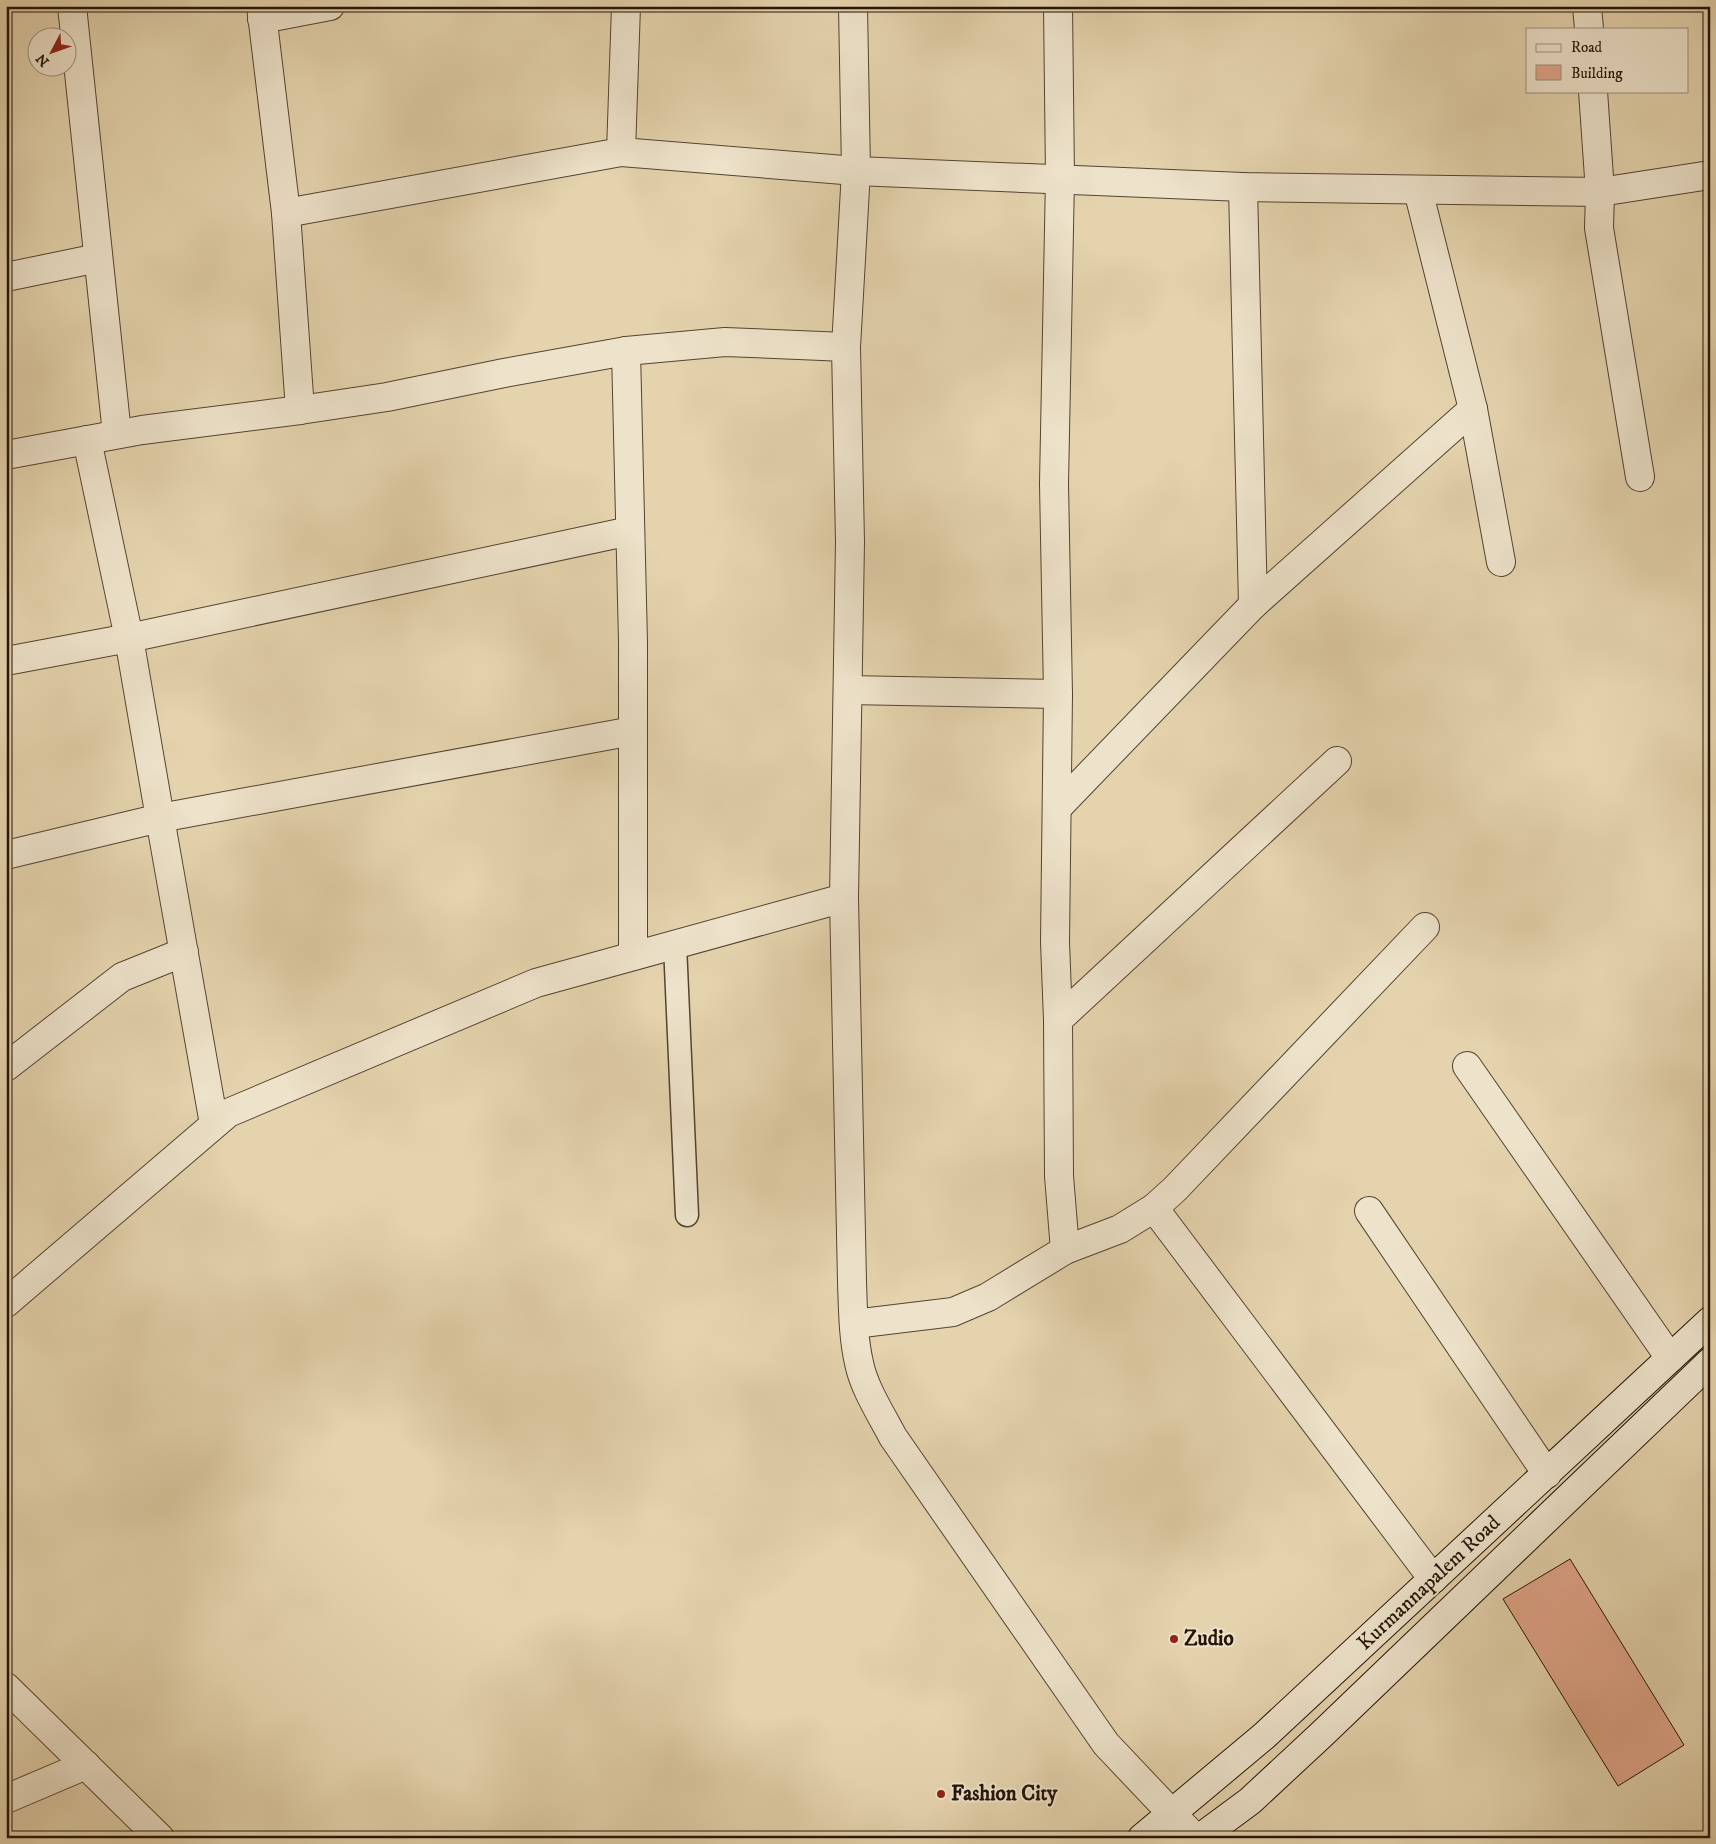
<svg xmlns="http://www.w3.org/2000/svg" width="1716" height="1844" viewBox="0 0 1716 1844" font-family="'IM FELL DW Pica',serif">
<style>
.building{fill:#e0a589;stroke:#241408}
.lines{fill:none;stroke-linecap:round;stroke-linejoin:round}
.lane-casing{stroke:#544431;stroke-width:25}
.street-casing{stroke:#544431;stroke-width:30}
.secondary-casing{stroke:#241408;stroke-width:30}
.lane{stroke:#ede2ca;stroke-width:22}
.street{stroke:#ede2ca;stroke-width:28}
.secondary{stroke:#ede2ca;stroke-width:28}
.poi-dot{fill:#8f2418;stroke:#ede2ca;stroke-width:2}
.labels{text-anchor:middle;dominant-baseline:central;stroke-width:4;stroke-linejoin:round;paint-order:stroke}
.street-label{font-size:21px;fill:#241408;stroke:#ede2ca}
.poi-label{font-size:21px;font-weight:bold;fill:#241408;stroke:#ede2ca;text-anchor:start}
</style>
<rect width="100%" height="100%" fill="#e4d3ad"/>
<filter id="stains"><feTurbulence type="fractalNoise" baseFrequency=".004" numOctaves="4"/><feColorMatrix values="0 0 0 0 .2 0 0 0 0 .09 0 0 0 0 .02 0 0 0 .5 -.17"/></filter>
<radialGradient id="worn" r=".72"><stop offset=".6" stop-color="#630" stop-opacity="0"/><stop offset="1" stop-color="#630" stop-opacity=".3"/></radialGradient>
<path class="building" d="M 1570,1559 L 1684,1745 L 1618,1786 L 1503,1599 Z"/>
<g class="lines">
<defs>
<path id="lane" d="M 675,945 L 687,1215"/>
<g id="street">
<path d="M 72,6 L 117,434"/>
<path d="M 261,6 L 286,213 L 300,410"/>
<path d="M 853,6 L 856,171 L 846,347 L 850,542 L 844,898 L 852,1282 C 853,1309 853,1337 859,1363 C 864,1388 881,1414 893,1437 L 1106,1744 L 1195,1838"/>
<path d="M 1058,6 L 1060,178 L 1054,484 L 1058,694 L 1055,942 L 1058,1020 L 1059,1176 L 1065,1250"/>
<path d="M 1587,6 L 1589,29"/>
<path d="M 262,19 L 330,6"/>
<path d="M 1593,91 L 1600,192 L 1599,228 L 1640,477"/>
<path d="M 621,152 L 856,171 L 1243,187 L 1600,192 L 1710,175"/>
<path d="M 1243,187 L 1253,605"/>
<path d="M 1418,190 L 1473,409 L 1501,562"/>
<path d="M 286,213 L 621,152 L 626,6"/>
<path d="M 6,277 L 98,258"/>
<path d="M 626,351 L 633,642 L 633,956"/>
<path d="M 6,455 L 142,430 L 300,410 L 387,397 L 504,373 L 626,351 L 725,342 L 846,347"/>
<path d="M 6,661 L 129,638 L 87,440"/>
<path d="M 848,690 L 1058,694"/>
<path d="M 1058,807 L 1253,605 L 1473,409"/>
<path d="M 6,855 L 160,818 L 129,638 L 630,531"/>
<path d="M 1058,1020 L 1337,761"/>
<path d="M 1467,1066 L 1670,1358"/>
<path d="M 6,1067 L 122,977 L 184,952"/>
<path d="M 214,1124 L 160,818 L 633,731"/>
<path d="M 1154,1208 L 1433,1579"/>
<path d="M 1369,1211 L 1547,1474"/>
<path d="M 6,1303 L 228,1113 L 536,983 L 844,898"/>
<path d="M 854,1324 L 953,1312 L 988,1297 L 1065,1250 L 1120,1229 L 1154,1208 L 1175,1189 L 1425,927"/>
<path d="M 6,1687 L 160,1838"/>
<path d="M 6,1799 L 86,1765"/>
</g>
<g id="secondary">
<path d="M 1142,1838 L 1264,1736 L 1710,1321"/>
<path d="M 1200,1838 L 1250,1801 L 1321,1735 L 1710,1362"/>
</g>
</defs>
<use href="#lane" class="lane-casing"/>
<use href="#street" class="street-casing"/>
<use href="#secondary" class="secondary-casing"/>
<use href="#lane" class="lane"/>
<use href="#street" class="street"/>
<use href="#secondary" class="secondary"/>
</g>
<g class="poi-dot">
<circle cx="1174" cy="1639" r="5"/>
<circle cx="941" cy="1794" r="5"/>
</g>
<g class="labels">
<g class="street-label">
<text transform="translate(1429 1583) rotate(-43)">Kurmannapalem Road</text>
</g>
<g class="poi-label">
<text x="1184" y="1639">Zudio</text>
<text x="951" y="1794">Fashion City</text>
</g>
</g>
<rect width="1716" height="1844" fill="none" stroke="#e4d3ad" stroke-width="25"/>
<rect x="8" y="8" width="1701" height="1829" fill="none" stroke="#241408" stroke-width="2.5"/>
<rect x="12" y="12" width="1691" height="1819" fill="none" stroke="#241408"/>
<rect x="1526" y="28" width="162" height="65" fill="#ede2ca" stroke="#9d907c"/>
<rect x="1536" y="44" width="25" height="8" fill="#ede2ca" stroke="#9d907c"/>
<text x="1571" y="52" font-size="15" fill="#241408">Road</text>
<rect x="1536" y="65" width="25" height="15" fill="#e0a589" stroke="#9d907c"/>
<text x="1571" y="78" font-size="15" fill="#241408">Building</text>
<g transform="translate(52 52) rotate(229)"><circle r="24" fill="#ede2ca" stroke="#9d907c"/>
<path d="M0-4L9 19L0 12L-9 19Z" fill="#8f2418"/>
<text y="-8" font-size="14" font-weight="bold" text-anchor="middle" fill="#241408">N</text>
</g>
<rect width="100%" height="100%" filter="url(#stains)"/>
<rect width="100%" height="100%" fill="url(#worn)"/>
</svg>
